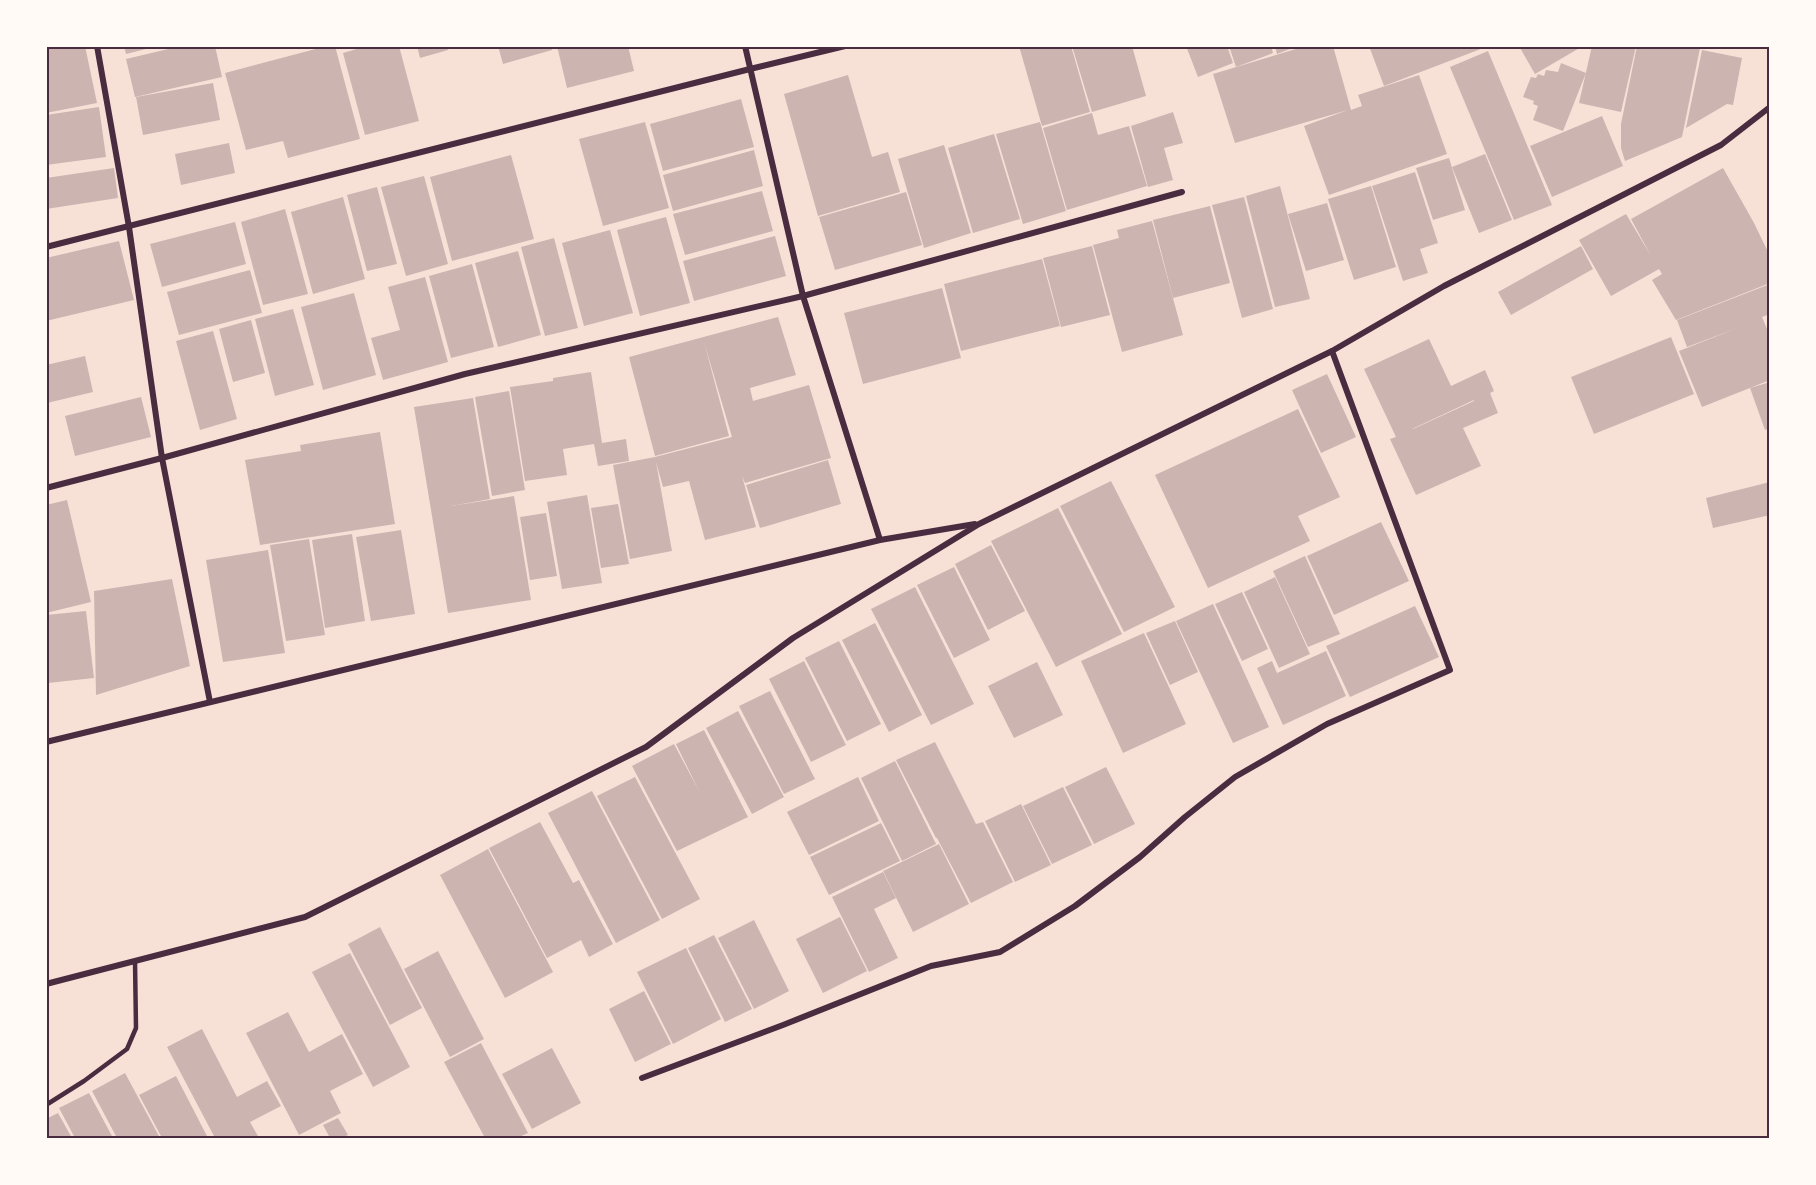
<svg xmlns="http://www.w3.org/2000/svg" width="1816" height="1185" viewBox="0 0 1816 1185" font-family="'Times New Roman',serif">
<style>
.building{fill:#ccb4b1;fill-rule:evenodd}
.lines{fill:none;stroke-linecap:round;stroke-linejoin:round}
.service{stroke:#4a2c40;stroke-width:4.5}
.minor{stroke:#4a2c40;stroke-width:6}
.neatline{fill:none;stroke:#4a2c40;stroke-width:2}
</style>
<rect width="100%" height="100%" fill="#f7e1d7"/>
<g class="building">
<path d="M 46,46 L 85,46 L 97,103 L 46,113 Z"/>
<path d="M 124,46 L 154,46 L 154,47 L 126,54 Z"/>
<path d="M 181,46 L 215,46 L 222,77 L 135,97 L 126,59 Z"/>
<path d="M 327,46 L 335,46 L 360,139 L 288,158 L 283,141 L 246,150 L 225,73 Z"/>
<path d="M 367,46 L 399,46 L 419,121 L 365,135 L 343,53 Z"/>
<path d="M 417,46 L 447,46 L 448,50 L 420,58 Z"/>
<path d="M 498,46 L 551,46 L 552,50 L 503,64 Z"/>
<path d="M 557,46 L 628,46 L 634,71 L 567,88 Z"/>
<path d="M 1019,46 L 1071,46 L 1090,112 L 1042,126 Z"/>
<path d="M 1072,46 L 1132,46 L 1146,96 L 1092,112 Z"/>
<path d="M 1186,46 L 1227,46 L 1233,63 L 1198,77 Z"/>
<path d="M 1229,46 L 1271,46 L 1273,53 L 1236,67 Z"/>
<path d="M 1275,46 L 1295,46 L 1295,47 L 1277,54 Z"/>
<path d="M 1306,46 L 1333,46 L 1351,110 L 1362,106 L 1358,95 L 1419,75 L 1447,154 L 1329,195 L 1304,126 L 1348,110 L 1235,143 L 1213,74 Z"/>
<path d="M 1369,46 L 1486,46 L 1486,47 L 1384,86 Z"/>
<path d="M 1519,46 L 1583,46 L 1535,74 Z"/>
<path d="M 1592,46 L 1636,46 L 1621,112 L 1579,103 Z"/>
<path d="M 1637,46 L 1700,48 L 1682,137 L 1625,161 L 1621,148 L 1621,124 Z"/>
<path d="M 1702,50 L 1742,58 L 1733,105 L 1727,104 L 1686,128 Z"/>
<path d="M 1488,51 L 1552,205 L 1514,220 L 1450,67 Z"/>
<path d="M 1561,63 L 1586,73 L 1563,131 L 1533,120 L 1538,106 L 1533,104 L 1534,101 L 1523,97 L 1531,77 L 1536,78 L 1538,74 L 1544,76 L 1546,70 L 1558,72 Z"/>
<path d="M 848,75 L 872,157 L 888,152 L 900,192 L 818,216 L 784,94 Z"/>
<path d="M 213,83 L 220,120 L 143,135 L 136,97 Z"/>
<path d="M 741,99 L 754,147 L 663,171 L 650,124 Z"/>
<path d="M 99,107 L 106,157 L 46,165 L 46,115 Z"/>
<path d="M 1173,112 L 1183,143 L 1164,148 L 1173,180 L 1148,187 L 1131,126 Z"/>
<path d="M 1092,113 L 1098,135 L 1129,126 L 1147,186 L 1067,210 L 1043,128 Z"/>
<path d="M 1602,116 L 1623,166 L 1552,197 L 1530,146 Z"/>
<path d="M 645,122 L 669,208 L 603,226 L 579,139 Z"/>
<path d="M 1040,122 L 1066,211 L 1023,224 L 996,134 Z"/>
<path d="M 994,134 L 1020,219 L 973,233 L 948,148 Z"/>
<path d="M 229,143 L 235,173 L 181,185 L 175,154 Z"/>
<path d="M 944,145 L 971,233 L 924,248 L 898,159 Z"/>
<path d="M 754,150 L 763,186 L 673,211 L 663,175 Z"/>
<path d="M 1485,154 L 1512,220 L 1479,233 L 1452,167 Z"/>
<path d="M 511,155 L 534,239 L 452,261 L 430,177 Z"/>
<path d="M 1449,158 L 1465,210 L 1433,220 L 1416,168 Z"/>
<path d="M 114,168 L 118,198 L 46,209 L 46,178 Z"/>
<path d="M 1723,168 L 1754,223 L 1770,256 L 1770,283 L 1676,320 L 1652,280 L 1662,274 L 1659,269 L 1611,296 L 1579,240 L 1626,214 L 1651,256 L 1631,219 Z"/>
<path d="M 1415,172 L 1438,243 L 1420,249 L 1428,273 L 1403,281 L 1372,186 Z"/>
<path d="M 424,176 L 448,264 L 406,276 L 381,187 Z"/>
<path d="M 1280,186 L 1310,299 L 1275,307 L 1246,196 Z"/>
<path d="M 1371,186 L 1396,267 L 1354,280 L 1328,199 Z"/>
<path d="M 377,187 L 397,264 L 367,271 L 347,195 Z"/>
<path d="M 762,191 L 773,231 L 685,255 L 673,214 Z"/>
<path d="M 906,192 L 922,245 L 835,270 L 819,217 Z"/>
<path d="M 343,197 L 365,279 L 313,294 L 291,212 Z"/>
<path d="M 1244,197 L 1273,309 L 1242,318 L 1212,205 Z"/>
<path d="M 1327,203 L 1344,260 L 1306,271 L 1288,214 Z"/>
<path d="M 1210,206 L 1230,283 L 1173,298 L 1153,220 Z"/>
<path d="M 285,209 L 308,294 L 263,305 L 241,222 Z"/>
<path d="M 666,217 L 690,303 L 640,316 L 617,230 Z"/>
<path d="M 1152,221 L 1183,335 L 1122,352 L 1093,245 L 1119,238 L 1117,230 Z"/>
<path d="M 235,222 L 246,264 L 162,287 L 150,244 Z"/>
<path d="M 610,230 L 633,313 L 584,326 L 562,243 Z"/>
<path d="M 775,236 L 786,276 L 694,301 L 683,261 Z"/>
<path d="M 554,238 L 578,328 L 545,336 L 521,247 Z"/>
<path d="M 119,241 L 134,300 L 46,321 L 46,258 Z"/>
<path d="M 1092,246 L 1110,315 L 1061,327 L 1043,258 Z"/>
<path d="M 1581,246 L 1593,269 L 1511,315 L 1498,292 Z"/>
<path d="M 518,251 L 541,335 L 498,347 L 475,263 Z"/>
<path d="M 1042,259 L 1060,326 L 961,351 L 944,284 Z"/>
<path d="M 472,264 L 494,347 L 451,358 L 429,276 Z"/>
<path d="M 250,270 L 262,313 L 179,335 L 167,292 Z"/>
<path d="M 425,277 L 448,362 L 383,380 L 371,338 L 400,330 L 388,287 Z"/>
<path d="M 1770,284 L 1770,314 L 1762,317 L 1770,336 L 1770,380 L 1702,407 L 1679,351 L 1740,327 L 1687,347 L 1677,320 Z"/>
<path d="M 942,288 L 961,358 L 863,384 L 844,313 Z"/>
<path d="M 354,293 L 376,375 L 323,390 L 301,307 Z"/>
<path d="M 293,309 L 314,385 L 275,396 L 255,319 Z"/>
<path d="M 778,317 L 796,375 L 750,388 L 753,401 L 809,385 L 831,458 L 745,483 L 742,476 L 756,527 L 705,540 L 689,481 L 663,487 L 656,462 L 672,551 L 630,559 L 613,465 L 655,457 L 732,437 L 704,342 L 729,436 L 655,456 L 629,357 Z"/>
<path d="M 251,320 L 265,373 L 233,382 L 219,329 Z"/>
<path d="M 213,331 L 237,419 L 200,430 L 176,341 Z"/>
<path d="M 1671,337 L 1694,394 L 1594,434 L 1571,377 Z"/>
<path d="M 1429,339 L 1451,386 L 1485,370 L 1494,391 L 1490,393 L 1498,413 L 1463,428 L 1481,466 L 1416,495 L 1390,439 L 1396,437 L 1364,369 ZM 1474,400 L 1474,401 L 1413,429 L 1412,429 Z"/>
<path d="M 85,356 L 93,392 L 47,403 L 46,365 Z"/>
<path d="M 591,372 L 602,443 L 626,439 L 629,461 L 598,466 L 594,444 L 563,449 L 567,475 L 525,481 L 510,387 L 553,381 L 553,378 Z"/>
<path d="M 1327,374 L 1356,437 L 1321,453 L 1292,390 Z"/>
<path d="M 1770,382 L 1770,428 L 1765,430 L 1750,388 Z"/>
<path d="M 509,391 L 525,490 L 492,496 L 475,397 Z"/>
<path d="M 141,397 L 151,437 L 75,456 L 65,416 Z"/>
<path d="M 473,398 L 490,499 L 451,506 L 514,496 L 531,600 L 448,613 L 414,407 Z"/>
<path d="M 1298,409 L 1340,497 L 1298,516 L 1310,541 L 1208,588 L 1155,475 Z"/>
<path d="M 380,432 L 395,524 L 260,545 L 245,460 L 301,451 L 300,445 Z"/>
<path d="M 828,460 L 841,504 L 760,528 L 746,485 Z"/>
<path d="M 1111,481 L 1175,607 L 1124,632 L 1060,506 Z"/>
<path d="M 1770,482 L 1770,515 L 1713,528 L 1706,498 Z"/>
<path d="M 587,495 L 602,583 L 562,589 L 547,502 Z"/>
<path d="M 67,500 L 91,602 L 46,613 L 46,505 Z"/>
<path d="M 618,504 L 629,564 L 601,568 L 591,508 Z"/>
<path d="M 1058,508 L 1122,634 L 1056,667 L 991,541 Z"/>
<path d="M 546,513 L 557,576 L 530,580 L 520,517 Z"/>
<path d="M 1381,522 L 1409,581 L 1334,615 L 1307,556 Z"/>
<path d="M 401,530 L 415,614 L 371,621 L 356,537 Z"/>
<path d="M 352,534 L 365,621 L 325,628 L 312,540 Z"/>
<path d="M 309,539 L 325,635 L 286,641 L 270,545 Z"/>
<path d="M 991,545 L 1025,611 L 988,630 L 955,564 Z"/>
<path d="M 268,550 L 285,653 L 223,662 L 206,560 Z"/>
<path d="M 1305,556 L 1340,634 L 1308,647 L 1273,571 Z"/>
<path d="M 954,567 L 990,640 L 954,658 L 917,585 Z"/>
<path d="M 1275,577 L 1310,654 L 1279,668 L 1244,592 Z"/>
<path d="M 172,579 L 190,666 L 96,695 L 94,591 Z"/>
<path d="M 915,587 L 974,704 L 931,725 L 871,609 Z"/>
<path d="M 1242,592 L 1268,649 L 1242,661 L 1215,604 Z"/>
<path d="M 1213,604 L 1269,727 L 1233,743 L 1176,621 Z"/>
<path d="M 1415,606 L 1439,657 L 1350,697 L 1326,646 Z"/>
<path d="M 86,611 L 94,678 L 48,683 L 46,667 L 46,615 Z"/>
<path d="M 1175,621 L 1198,672 L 1170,685 L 1146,633 Z"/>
<path d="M 875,623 L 922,715 L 889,732 L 842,640 Z"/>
<path d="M 1144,633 L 1186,724 L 1123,753 L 1081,661 Z"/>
<path d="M 839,641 L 881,724 L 847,741 L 805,658 Z"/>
<path d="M 1326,651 L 1346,696 L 1283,725 L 1257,668 L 1272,661 L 1277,673 Z"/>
<path d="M 804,661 L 846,745 L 811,762 L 769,679 Z"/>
<path d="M 1037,662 L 1063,715 L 1014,738 L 988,686 Z"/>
<path d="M 770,691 L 815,779 L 784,794 L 739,706 Z"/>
<path d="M 738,711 L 784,797 L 752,814 L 706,728 Z"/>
<path d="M 704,730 L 748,817 L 677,851 L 632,766 L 674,744 L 699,791 L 676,744 Z"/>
<path d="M 935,742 L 976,824 L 983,822 L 1013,882 L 971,903 L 937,838 L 936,838 L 896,760 Z"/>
<path d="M 895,761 L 936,844 L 902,861 L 861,778 Z"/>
<path d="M 1106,767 L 1135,824 L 1094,844 L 1065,787 Z"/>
<path d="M 635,777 L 700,899 L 662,919 L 597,796 Z"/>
<path d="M 858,777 L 879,821 L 809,855 L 787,812 Z"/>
<path d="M 1063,787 L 1092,845 L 1052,864 L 1023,806 Z"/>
<path d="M 592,791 L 660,920 L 616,943 L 548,813 Z"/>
<path d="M 1021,804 L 1051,865 L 1015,882 L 985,821 Z"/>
<path d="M 540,822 L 573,883 L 579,880 L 613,944 L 589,957 L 581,940 L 547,958 L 489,848 Z"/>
<path d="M 881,823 L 900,861 L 829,895 L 810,857 Z"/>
<path d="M 939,844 L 969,904 L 913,932 L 883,871 Z"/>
<path d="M 488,849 L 553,972 L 505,998 L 440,875 Z"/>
<path d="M 883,872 L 896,898 L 874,909 L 898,958 L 869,972 L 832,897 Z"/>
<path d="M 840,917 L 867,971 L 823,993 L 796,939 Z"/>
<path d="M 754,920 L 789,991 L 754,1009 L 718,938 Z"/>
<path d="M 380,927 L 422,1008 L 390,1025 L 348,944 Z"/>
<path d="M 714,935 L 752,1009 L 725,1022 L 688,948 Z"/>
<path d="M 686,948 L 721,1019 L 673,1044 L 637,972 Z"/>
<path d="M 438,951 L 484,1039 L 450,1057 L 404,969 Z"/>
<path d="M 350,953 L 410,1067 L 373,1087 L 312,972 Z"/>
<path d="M 644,991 L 671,1044 L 635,1062 L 609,1009 Z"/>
<path d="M 288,1012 L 309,1052 L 342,1034 L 363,1074 L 330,1091 L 341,1113 L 299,1135 L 246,1033 Z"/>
<path d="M 202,1029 L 237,1097 L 267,1081 L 281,1106 L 250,1122 L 259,1138 L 215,1138 L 167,1047 Z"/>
<path d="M 481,1043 L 528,1133 L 517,1138 L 485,1138 L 444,1062 Z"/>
<path d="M 552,1048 L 581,1103 L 532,1129 L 502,1074 Z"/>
<path d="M 125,1073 L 160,1138 L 117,1138 L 92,1091 Z"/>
<path d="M 176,1076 L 208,1138 L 162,1138 L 139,1095 Z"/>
<path d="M 89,1093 L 113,1138 L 75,1138 L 59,1108 Z"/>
<path d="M 58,1113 L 72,1138 L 46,1138 L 46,1119 Z"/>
<path d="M 338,1118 L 348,1135 L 341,1138 L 330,1138 L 323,1125 Z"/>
</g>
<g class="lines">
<path class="service" d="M 46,1105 L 84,1081 L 127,1049 L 136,1028 L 135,961"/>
<g class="minor">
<path d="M 97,46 L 129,227 L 162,458 L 210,702"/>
<path d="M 745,46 L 803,296 L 880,540"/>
<path d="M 46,247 L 750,69 L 845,46"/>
<path d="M 46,488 L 162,458 L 465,374 L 803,296 L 1182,192"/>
<path d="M 46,742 L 880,540 L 975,524"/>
<path d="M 46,984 L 305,917 L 646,747 L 793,638 L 979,524 L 1332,351 L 1444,286 L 1721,145 L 1770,107"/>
<path d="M 642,1078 L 783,1025 L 931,966 L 1000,952 L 1075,906 L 1140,857 L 1185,817 L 1235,777 L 1327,724 L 1450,670 L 1332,351"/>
</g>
</g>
<rect width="1816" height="1185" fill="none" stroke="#fffaf5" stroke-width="96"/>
<rect x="48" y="48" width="1720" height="1089" class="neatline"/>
</svg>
